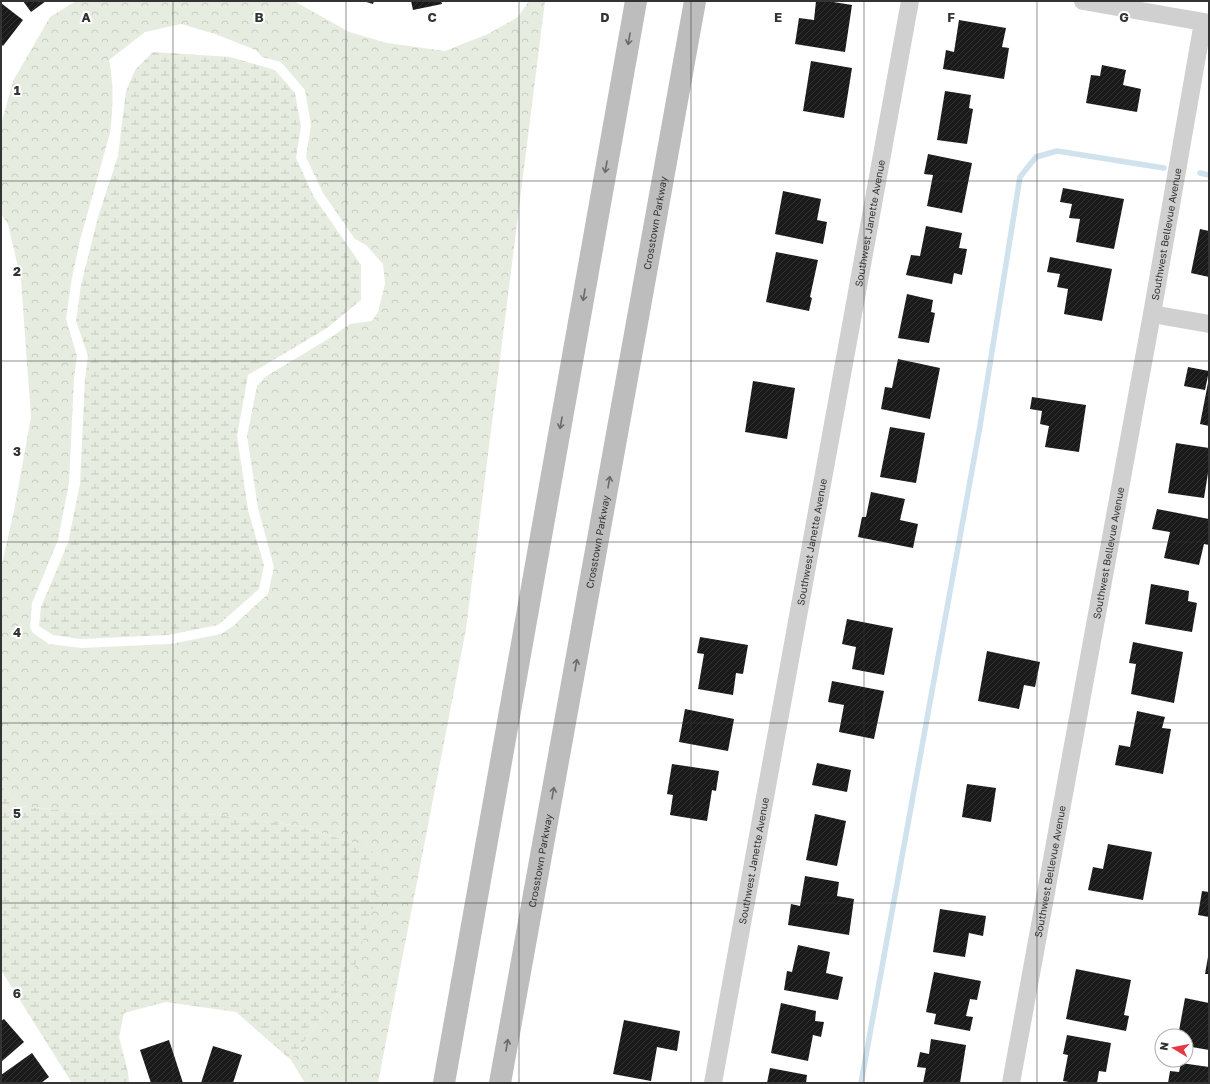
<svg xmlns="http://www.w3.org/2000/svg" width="1210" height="1084" viewBox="0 0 1210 1084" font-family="'Golos Text',sans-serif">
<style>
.forest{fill:url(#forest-crowns);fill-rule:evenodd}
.wetland{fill:url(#wetland-marsh)}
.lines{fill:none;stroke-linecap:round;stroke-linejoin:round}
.stream{stroke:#cfe2ee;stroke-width:5.5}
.building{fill:url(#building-hatch)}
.minor{stroke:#d0d0d0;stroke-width:18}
.secondary{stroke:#bdbdbd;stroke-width:22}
.oneway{stroke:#6a6a6a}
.grid{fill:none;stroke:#333;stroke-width:1;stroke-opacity:0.55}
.labels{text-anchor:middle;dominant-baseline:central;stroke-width:4;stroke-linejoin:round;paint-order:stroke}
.street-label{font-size:10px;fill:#333;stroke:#fff}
.grid-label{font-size:13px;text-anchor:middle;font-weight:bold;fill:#333;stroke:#fff;stroke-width:4;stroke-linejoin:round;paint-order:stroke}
</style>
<defs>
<pattern id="forest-crowns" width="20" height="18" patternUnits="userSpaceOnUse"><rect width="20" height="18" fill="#e6ecdf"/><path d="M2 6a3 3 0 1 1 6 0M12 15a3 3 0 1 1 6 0" fill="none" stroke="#c6cbc0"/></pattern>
<pattern id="wetland-marsh" width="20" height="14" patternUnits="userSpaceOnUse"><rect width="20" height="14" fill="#e6ecdf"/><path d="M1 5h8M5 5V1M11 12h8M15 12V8" fill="none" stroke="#c6cbc0"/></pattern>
<pattern id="building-hatch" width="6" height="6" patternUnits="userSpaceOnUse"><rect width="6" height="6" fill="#1a1a1a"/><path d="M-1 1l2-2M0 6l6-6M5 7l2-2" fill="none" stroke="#333"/></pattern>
</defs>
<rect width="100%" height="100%" fill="#fff"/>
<path class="forest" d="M 76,1 L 294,1 L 349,32 L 387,43 L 445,51 L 488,34 L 518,17 L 529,1 L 545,1 L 466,629 L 378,1083 L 305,1083 L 291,1060 L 353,972 L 367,847 L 299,826 L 179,810 L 96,814 L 20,806 L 1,786 L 1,568 L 14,511 L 31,417 L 21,280 L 8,224 L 1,214 L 1,125 L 13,81 L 50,17 ZM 181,24 L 215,34 L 256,50 L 262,57 L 281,62 L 305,90 L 311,125 L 306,157 L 323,193 L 355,239 L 366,245 L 383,264 L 385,284 L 378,312 L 372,321 L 350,324 L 333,336 L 265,377 L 257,386 L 247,436 L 258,508 L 274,567 L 268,594 L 236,623 L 235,625 L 221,634 L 171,644 L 81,648 L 49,644 L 33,633 L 30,628 L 32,603 L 58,540 L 69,483 L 74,378 L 77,356 L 66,319 L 71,283 L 80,240 L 110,133 C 113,111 114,82 109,60 L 145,32 Z"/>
<g class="wetland">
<path d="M 153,52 L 230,57 L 275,70 L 295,93 L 301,126 L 296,158 L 314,197 L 361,265 L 361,300 L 327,328 L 248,375 L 237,436 L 248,510 L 264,565 L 259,589 L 218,625 L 168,635 L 80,639 L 53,635 L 39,626 L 41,607 L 68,543 L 80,484 L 85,379 L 88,356 L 76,321 L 81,285 L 98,217 L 118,156 L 126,91 L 135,70 Z"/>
<path d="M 1,786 L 20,806 L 96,814 L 179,810 L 299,826 L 367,847 L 382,861 L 373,908 L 353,972 L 291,1060 L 236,1012 L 166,1002 L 124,1013 L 119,1037 L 128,1072 L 129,1083 L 72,1083 L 1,970 Z"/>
</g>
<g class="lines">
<g class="stream">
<path d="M 1200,173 L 1209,175"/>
<path d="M 861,1083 L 980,426 L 1020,177 L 1036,157 L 1057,151 L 1164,168"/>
</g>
</g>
<g class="building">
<path d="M 23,1 L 46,1 L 31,12 Z"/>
<path d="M 363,1 L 374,1 L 373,4 Z"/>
<path d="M 411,1 L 441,1 L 442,4 L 413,10 Z"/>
<path d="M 816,1 L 827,1 L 852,5 L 845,52 L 795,44 L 799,18 L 814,20 Z"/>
<path d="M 1,3 L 23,20 L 3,46 L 1,44 Z"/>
<path d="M 959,20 L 1006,28 L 1002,47 L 1009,48 L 1004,79 L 943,69 L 946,50 L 954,52 Z"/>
<path d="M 811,61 L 852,68 L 844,118 L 803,111 Z"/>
<path d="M 1102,65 L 1126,70 L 1123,85 L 1141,89 L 1137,112 L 1086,103 L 1091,75 L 1100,76 Z"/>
<path d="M 945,91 L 971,95 L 969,108 L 973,109 L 967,144 L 937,140 Z"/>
<path d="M 928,154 L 972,163 L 962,213 L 927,206 L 933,175 L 924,174 Z"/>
<path d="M 1063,188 L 1124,199 L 1114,249 L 1076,242 L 1080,219 L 1069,218 L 1072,204 L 1060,202 Z"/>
<path d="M 783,191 L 821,199 L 817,220 L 827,222 L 823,244 L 775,234 Z"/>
<path d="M 926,226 L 962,233 L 959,248 L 967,249 L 962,275 L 954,273 L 952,284 L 906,275 L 911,255 L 920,256 Z"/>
<path d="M 1200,229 L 1209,231 L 1209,277 L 1191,273 Z"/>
<path d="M 776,252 L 818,260 L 810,297 L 812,298 L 809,311 L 766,302 Z"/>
<path d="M 1050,257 L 1112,269 L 1102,321 L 1064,314 L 1068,289 L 1057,287 L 1060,274 L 1047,272 Z"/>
<path d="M 907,294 L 933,300 L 931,312 L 935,313 L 929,343 L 898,338 Z"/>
<path d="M 898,359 L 940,368 L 930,419 L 881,409 L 885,387 L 892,388 Z"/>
<path d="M 1188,367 L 1209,371 L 1205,390 L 1184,386 Z"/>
<path d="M 753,381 L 795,388 L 787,439 L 745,432 Z"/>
<path d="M 1208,383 L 1209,383 L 1209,426 L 1200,424 Z"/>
<path d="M 1032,397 L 1086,405 L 1079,452 L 1045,447 L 1049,426 L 1040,424 L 1042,411 L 1030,409 Z"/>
<path d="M 890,427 L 925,433 L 916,483 L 880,477 Z"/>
<path d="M 1176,443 L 1209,448 L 1209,473 L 1208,473 L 1204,498 L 1168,493 Z"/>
<path d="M 871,492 L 905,499 L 900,520 L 918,524 L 913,548 L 858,537 L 862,517 L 866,517 Z"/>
<path d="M 1157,509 L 1209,519 L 1209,545 L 1204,544 L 1199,565 L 1164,558 L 1170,532 L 1152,529 Z"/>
<path d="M 1151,584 L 1189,591 L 1188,601 L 1197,603 L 1192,632 L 1145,624 Z"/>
<path d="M 847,619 L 893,628 L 884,675 L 852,669 L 856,647 L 842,644 Z"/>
<path d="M 700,637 L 748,645 L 743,674 L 736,673 L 733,695 L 698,689 L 704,654 L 697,653 Z"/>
<path d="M 1133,642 L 1183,652 L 1174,703 L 1131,694 L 1136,664 L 1129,663 Z"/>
<path d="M 987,651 L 1040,662 L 1035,687 L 1024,685 L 1019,709 L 978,701 Z"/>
<path d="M 832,681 L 884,691 L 874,739 L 839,732 L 844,705 L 828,702 Z"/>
<path d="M 685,709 L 734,719 L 728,751 L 679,742 Z"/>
<path d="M 1137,711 L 1165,717 L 1162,728 L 1171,729 L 1163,774 L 1115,765 L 1119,745 L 1130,747 Z"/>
<path d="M 817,763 L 851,770 L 847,792 L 812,785 Z"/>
<path d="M 672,764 L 719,771 L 716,791 L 712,790 L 707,821 L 670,815 L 673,795 L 667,794 Z"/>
<path d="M 967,784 L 996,788 L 991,822 L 962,817 Z"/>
<path d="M 815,814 L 846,821 L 837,866 L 806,860 Z"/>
<path d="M 1108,844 L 1152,852 L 1143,900 L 1088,890 L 1093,867 L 1103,869 Z"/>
<path d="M 805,876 L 839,882 L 837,896 L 854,899 L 849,935 L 788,925 L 791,904 L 800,906 Z"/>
<path d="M 1202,891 L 1209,892 L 1209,917 L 1198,915 Z"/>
<path d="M 940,909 L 986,916 L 983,936 L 969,933 L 965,957 L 933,952 Z"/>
<path d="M 798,945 L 830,952 L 826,973 L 843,977 L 838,1000 L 784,990 L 787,971 L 792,972 Z"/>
<path d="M 1208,957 L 1209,957 L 1209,974 L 1205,974 Z"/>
<path d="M 1076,969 L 1131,980 L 1124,1015 L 1129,1016 L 1126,1031 L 1066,1019 Z"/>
<path d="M 934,972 L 981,981 L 977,1000 L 970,999 L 966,1016 L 973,1017 L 970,1031 L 934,1024 L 936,1014 L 926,1012 Z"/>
<path d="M 1185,998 L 1209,1003 L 1209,1050 L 1186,1046 L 1186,1036 L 1178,1036 Z"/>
<path d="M 781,1003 L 816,1011 L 815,1021 L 824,1022 L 821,1037 L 813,1035 L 808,1061 L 771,1053 Z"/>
<path d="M 4,1019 L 24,1042 L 1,1062 L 1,1021 Z"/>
<path d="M 624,1020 L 680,1031 L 677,1051 L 657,1047 L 651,1081 L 613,1074 Z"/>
<path d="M 1067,1035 L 1111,1043 L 1106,1072 L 1099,1071 L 1097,1083 L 1074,1083 L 1063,1081 L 1068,1055 L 1063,1054 Z"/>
<path d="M 931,1039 L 966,1045 L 960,1083 L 923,1083 L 926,1068 L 917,1067 L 920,1052 L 929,1054 Z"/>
<path d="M 169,1040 L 183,1083 L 151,1083 L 140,1050 Z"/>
<path d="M 213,1046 L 242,1055 L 233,1083 L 201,1083 Z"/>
<path d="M 32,1053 L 49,1077 L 41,1083 L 1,1083 L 1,1075 Z"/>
<path d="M 1181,1063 L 1209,1067 L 1209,1083 L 1168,1083 L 1170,1071 L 1179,1072 Z"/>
<path d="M 770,1068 L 807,1075 L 806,1083 L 767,1083 Z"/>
</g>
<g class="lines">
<g class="minor">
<path d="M 1083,1 L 1209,23"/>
<path d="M 1152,314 L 1209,324"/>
<path id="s1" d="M 713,1083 L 910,1"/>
<path id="s2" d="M 1011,1083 L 1152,314 L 1203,22"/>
</g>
<g class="secondary">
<path d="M 444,1083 L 636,1"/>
<path id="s3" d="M 500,1083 L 695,1"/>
</g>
</g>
<defs><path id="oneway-shaft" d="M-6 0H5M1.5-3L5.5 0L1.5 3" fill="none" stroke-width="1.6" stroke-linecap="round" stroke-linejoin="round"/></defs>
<g class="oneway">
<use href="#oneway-shaft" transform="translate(629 39) rotate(100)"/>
<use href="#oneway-shaft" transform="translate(606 167) rotate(100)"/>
<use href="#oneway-shaft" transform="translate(584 295) rotate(100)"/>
<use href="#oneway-shaft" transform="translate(561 423) rotate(100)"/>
<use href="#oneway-shaft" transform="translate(609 482) rotate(-80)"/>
<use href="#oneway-shaft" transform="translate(576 665) rotate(-80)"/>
<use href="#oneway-shaft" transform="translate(553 793) rotate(-80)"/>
<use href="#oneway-shaft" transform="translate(507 1045) rotate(-80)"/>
</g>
<path class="grid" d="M 173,1 L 173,1083M 346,1 L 346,1083M 519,1 L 519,1083M 691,1 L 691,1083M 864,1 L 864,1083M 1037,1 L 1037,1083M 1,181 L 1209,181M 1,361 L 1209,361M 1,542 L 1209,542M 1,723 L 1209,723M 1,903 L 1209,903"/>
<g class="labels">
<g class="street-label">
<text stroke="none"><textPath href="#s3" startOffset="874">Crosstown Parkway</textPath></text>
<text stroke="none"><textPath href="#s1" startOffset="874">Southwest Janette Avenue</textPath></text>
<text stroke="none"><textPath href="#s2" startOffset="863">Southwest Bellevue Avenue</textPath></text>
<text stroke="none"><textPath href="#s3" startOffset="550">Crosstown Parkway</textPath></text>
<text stroke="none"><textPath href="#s1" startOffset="550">Southwest Janette Avenue</textPath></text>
<text stroke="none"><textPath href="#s2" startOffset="539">Southwest Bellevue Avenue</textPath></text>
<text stroke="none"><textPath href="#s3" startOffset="226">Crosstown Parkway</textPath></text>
<text stroke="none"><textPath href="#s1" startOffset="226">Southwest Janette Avenue</textPath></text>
<text stroke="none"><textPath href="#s2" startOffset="215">Southwest Bellevue Avenue</textPath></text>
</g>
</g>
<g class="grid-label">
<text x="86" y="22">A</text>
<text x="259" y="22">B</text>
<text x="432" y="22">C</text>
<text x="605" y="22">D</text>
<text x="778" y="22">E</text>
<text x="951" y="22">F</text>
<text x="1124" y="22">G</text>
<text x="17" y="95">1</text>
<text x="17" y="276">2</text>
<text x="17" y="456">3</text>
<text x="17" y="637">4</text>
<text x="17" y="818">5</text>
<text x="17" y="998">6</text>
</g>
<rect width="1210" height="1084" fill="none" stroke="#333333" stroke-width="4"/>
<g transform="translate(1174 1048) rotate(280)"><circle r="19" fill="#ffffff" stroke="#adadad"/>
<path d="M0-3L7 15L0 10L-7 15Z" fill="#e63946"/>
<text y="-6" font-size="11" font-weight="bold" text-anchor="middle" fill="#333333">N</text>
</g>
</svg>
